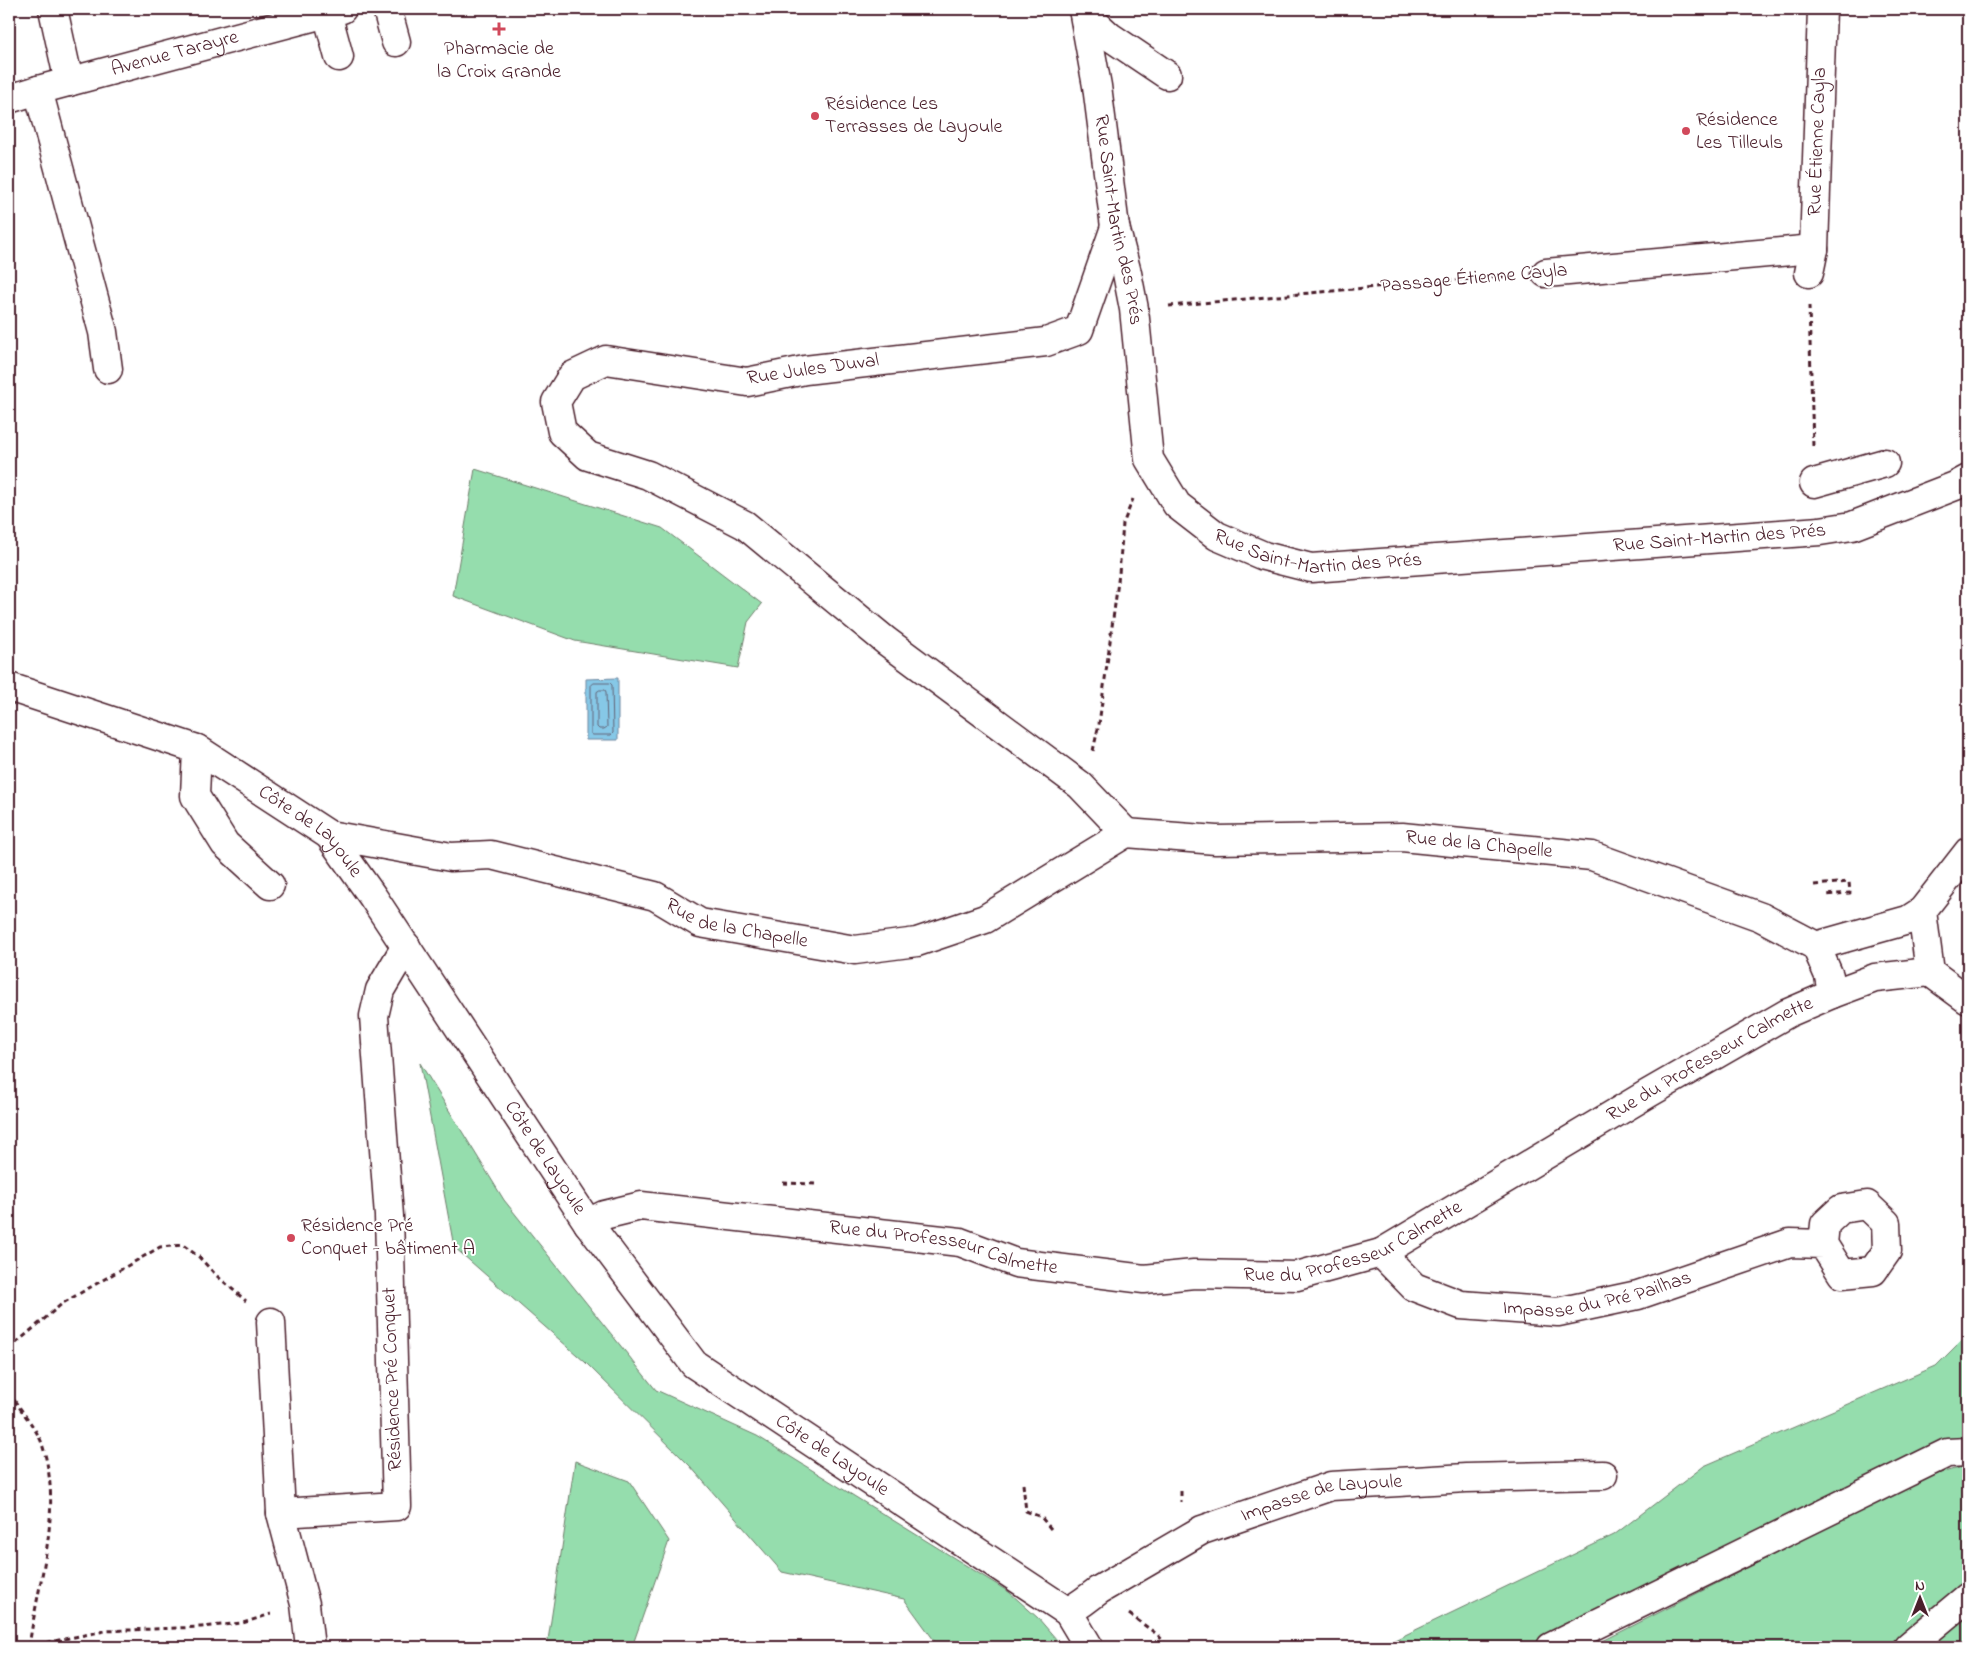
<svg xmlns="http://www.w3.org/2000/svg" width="1977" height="1656" viewBox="0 0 1977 1656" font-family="'Indie Flower',sans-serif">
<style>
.green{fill:#95ddad;stroke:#707e6c}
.water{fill:#86c8e7;stroke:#6e849c}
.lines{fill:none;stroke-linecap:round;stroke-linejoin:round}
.shore{stroke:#626376;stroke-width:1}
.minor-casing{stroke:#4a1f2b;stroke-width:31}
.major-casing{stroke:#4a1f2b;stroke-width:31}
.path{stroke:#4a1f2b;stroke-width:3;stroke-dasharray:5 4;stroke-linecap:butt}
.minor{stroke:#fff;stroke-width:28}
.major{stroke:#fff;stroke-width:28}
.poi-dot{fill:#d1495b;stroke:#fff;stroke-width:2}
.labels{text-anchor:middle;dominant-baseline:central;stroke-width:4;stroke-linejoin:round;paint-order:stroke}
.poi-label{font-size:20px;fill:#4a1f2b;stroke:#fff;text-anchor:start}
.street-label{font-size:20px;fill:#4a1f2b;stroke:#fff}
</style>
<rect width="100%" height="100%" fill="#fff"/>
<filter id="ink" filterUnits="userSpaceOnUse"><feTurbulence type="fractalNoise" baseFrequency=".02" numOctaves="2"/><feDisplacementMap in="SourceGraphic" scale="10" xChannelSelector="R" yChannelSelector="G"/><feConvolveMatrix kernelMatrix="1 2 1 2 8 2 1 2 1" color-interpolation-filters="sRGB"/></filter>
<g filter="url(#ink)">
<g class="green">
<path d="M 475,469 L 662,528 L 762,604 L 748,622 L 738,668 L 575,641 L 453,596 Z"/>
<path d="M 420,1063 L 504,1200 L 656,1390 L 757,1436 L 1009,1592 L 1038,1618 L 1063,1647 L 939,1647 L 904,1599 L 782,1572 L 690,1466 L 585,1362 L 454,1247 Z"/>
<path d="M 1968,1334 L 1968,1443 L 1929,1449 L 1898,1461 L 1538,1647 L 1380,1647 L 1614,1535 L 1704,1466 L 1936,1366 Z"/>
<path d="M 575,1461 L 629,1481 L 669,1541 L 632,1647 L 547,1647 Z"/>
<path d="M 1968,1465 L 1968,1581 L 1885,1647 L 1591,1647 L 1927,1477 Z"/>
<path d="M 1968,1615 L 1968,1647 L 1927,1647 Z"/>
</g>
<path class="water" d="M 618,678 L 618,740 L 586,740 L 586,679 Z"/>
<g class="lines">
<g class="shore">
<path d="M 594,683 L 610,683 L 612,685 L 613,733 L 611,735 L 593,735 L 591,734 L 591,686 Z"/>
<path d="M 600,690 L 605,690 L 606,692 L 607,727 L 604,729 L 599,729 L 597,727 L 597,692 Z"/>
</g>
<defs>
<g id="minor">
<path d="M 53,9 L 69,82"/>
<path d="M 387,9 L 396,42"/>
<path id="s1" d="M 1083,9 L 1097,86 L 1115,227 L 1127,273 L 1134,309 L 1149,459 L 1177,505 L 1217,536 L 1264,556 L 1311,568 L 1820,531 L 1852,526 L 1955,486 L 1968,479"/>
<path d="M 327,13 L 339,57"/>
<path d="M 1084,13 L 1109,36 L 1167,75"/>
<path d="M 38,90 L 103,332 L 108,369"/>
<path d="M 1115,227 L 1079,330 L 1046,342 L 805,370 L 747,382 L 606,360 L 572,376 L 556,402 L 562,432 L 588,456 L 648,475 L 745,525 L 886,641 L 1080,785 L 1126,833"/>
<path d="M 1546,273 L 1814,249"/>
<path id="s2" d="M 1809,273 L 1814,249 L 1822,9"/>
<path d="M 1814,483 L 1885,463"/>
<path id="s3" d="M 9,687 L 197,749 L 329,835 L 373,897 L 588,1223 L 694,1364 L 1068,1612 L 1089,1647"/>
<path d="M 197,749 L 195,796 L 225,844 L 270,885"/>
<path id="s4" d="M 329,835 L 451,857 L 491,855 L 655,896 L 700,923 L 855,950 L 917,942 L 985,919 L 1126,833 L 1216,840 L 1402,837 L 1592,856 L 1761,917 L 1816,946"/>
<path d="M 1922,911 L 1930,972 L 1968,1000"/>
<path d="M 1816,946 L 1908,920 L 1922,911 L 1968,852"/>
<path d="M 1832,994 L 1875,978 L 1930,972"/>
<path id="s5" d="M 588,1223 L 604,1215 L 641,1206 L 960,1242 L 1016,1263 L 1144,1279 L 1194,1274 L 1297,1276 L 1381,1253 L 1649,1093 L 1788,1013 L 1832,994 L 1829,976 L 1816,946"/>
<path id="s6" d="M 1381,1253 L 1414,1287 L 1461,1305 L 1558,1312 L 1638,1295 L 1790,1243 L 1823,1244 L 1842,1274 L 1873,1271 L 1887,1251 L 1886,1223 L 1867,1205 L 1841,1209 L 1825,1224 L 1823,1244"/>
<path d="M 271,1322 L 281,1513"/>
<path id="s7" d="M 1068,1612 L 1083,1602 L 1099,1590 L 1202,1530 L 1331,1486 L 1466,1478 L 1603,1475"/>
<path d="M 310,1647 L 305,1604 L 281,1513 L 397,1506 L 389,1216 L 374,1016 L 380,990 L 406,946"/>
<path d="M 1551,1647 L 1947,1453 L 1968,1452"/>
<path d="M 1908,1647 L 1968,1597"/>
</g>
<g id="major">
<path id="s8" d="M 9,99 L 38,90 L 342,9"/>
</g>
</defs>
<use href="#minor" class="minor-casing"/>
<use href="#major" class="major-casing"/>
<g class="path">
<path d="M 9,10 L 15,9"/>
<path d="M 1169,306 L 1397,285 L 1512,276"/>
<path d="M 1809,306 L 1813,447"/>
<path d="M 1093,751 L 1099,724 L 1119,574 L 1123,524 L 1133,499"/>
<path d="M 1814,885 L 1849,882 L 1850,893 L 1825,895"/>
<path d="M 9,1042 L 14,1044"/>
<path d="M 783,1183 L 817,1184"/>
<path d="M 9,1349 L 63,1303 L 160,1247 L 183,1245 L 199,1257 L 216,1275 L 246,1301"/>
<path d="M 9,1393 C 17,1405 39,1432 42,1444 C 64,1511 38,1580 29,1647"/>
<path d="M 1023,1484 L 1026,1511 L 1041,1517 L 1051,1529"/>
<path d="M 1181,1491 L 1181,1502"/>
<path d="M 1129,1614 L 1158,1635 L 1168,1647"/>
<path d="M 29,1646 L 105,1631 L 201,1627 L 243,1623 L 271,1614"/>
</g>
<use href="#minor" class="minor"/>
<use href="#major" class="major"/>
</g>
</g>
<g class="poi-dot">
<path d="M496.5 21.5h5v5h5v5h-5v5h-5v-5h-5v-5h5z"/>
<circle cx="815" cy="116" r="5"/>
<circle cx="1686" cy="131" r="5"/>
<circle cx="291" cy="1238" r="5"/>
</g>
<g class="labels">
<g class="poi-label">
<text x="499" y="49" text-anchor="middle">Pharmacie de<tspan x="499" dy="23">la Croix Grande</tspan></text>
<text x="825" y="104">Résidence Les<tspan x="825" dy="23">Terrasses de Layoule</tspan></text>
<text x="1696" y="120">Résidence<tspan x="1696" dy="23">Les Tilleuls</tspan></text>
<text x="301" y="1226">Résidence Pré<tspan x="301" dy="23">Conquet - bâtiment A</tspan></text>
</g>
<g class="street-label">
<text stroke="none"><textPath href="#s8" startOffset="172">Avenue Tarayre</textPath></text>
<text stroke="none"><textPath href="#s2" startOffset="132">Rue Étienne Cayla</textPath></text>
<text stroke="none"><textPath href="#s1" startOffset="214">Rue Saint-Martin des Prés</textPath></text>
<text transform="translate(1474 279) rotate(-5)">Passage Étienne Cayla</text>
<text transform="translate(813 370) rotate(-8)">Rue Jules Duval</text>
<text stroke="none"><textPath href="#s1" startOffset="1069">Rue Saint-Martin des Prés</textPath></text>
<text stroke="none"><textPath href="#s1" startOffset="664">Rue Saint-Martin des Prés</textPath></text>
<text stroke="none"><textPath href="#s3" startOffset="339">Côte de Layoule</textPath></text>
<text stroke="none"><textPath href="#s4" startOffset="1196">Rue de la Chapelle</textPath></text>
<text stroke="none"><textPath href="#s4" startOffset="421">Rue de la Chapelle</textPath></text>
<text stroke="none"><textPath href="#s5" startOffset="1188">Rue du Professeur Calmette</textPath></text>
<text stroke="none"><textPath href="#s3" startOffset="744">Côte de Layoule</textPath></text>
<text stroke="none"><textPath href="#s5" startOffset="782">Rue du Professeur Calmette</textPath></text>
<text stroke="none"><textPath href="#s5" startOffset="362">Rue du Professeur Calmette</textPath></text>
<text stroke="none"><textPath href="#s6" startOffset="236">Impasse du Pré Pailhas</textPath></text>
<text transform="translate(393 1379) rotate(-92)">Résidence Pré Conquet</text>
<text stroke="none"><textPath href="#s3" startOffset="1164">Côte de Layoule</textPath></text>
<text stroke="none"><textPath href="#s7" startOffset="282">Impasse de Layoule</textPath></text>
</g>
</g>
<rect width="1977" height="1656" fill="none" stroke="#fff" stroke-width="30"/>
<rect x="15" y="15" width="1947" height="1626" fill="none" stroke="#4a1f2b" stroke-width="2" filter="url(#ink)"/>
<g transform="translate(1920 1598)" stroke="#ffffff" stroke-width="4" paint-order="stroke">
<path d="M0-4L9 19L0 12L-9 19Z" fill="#4a1f2b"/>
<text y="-8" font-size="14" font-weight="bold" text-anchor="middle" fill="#4a1f2b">N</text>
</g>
</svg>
